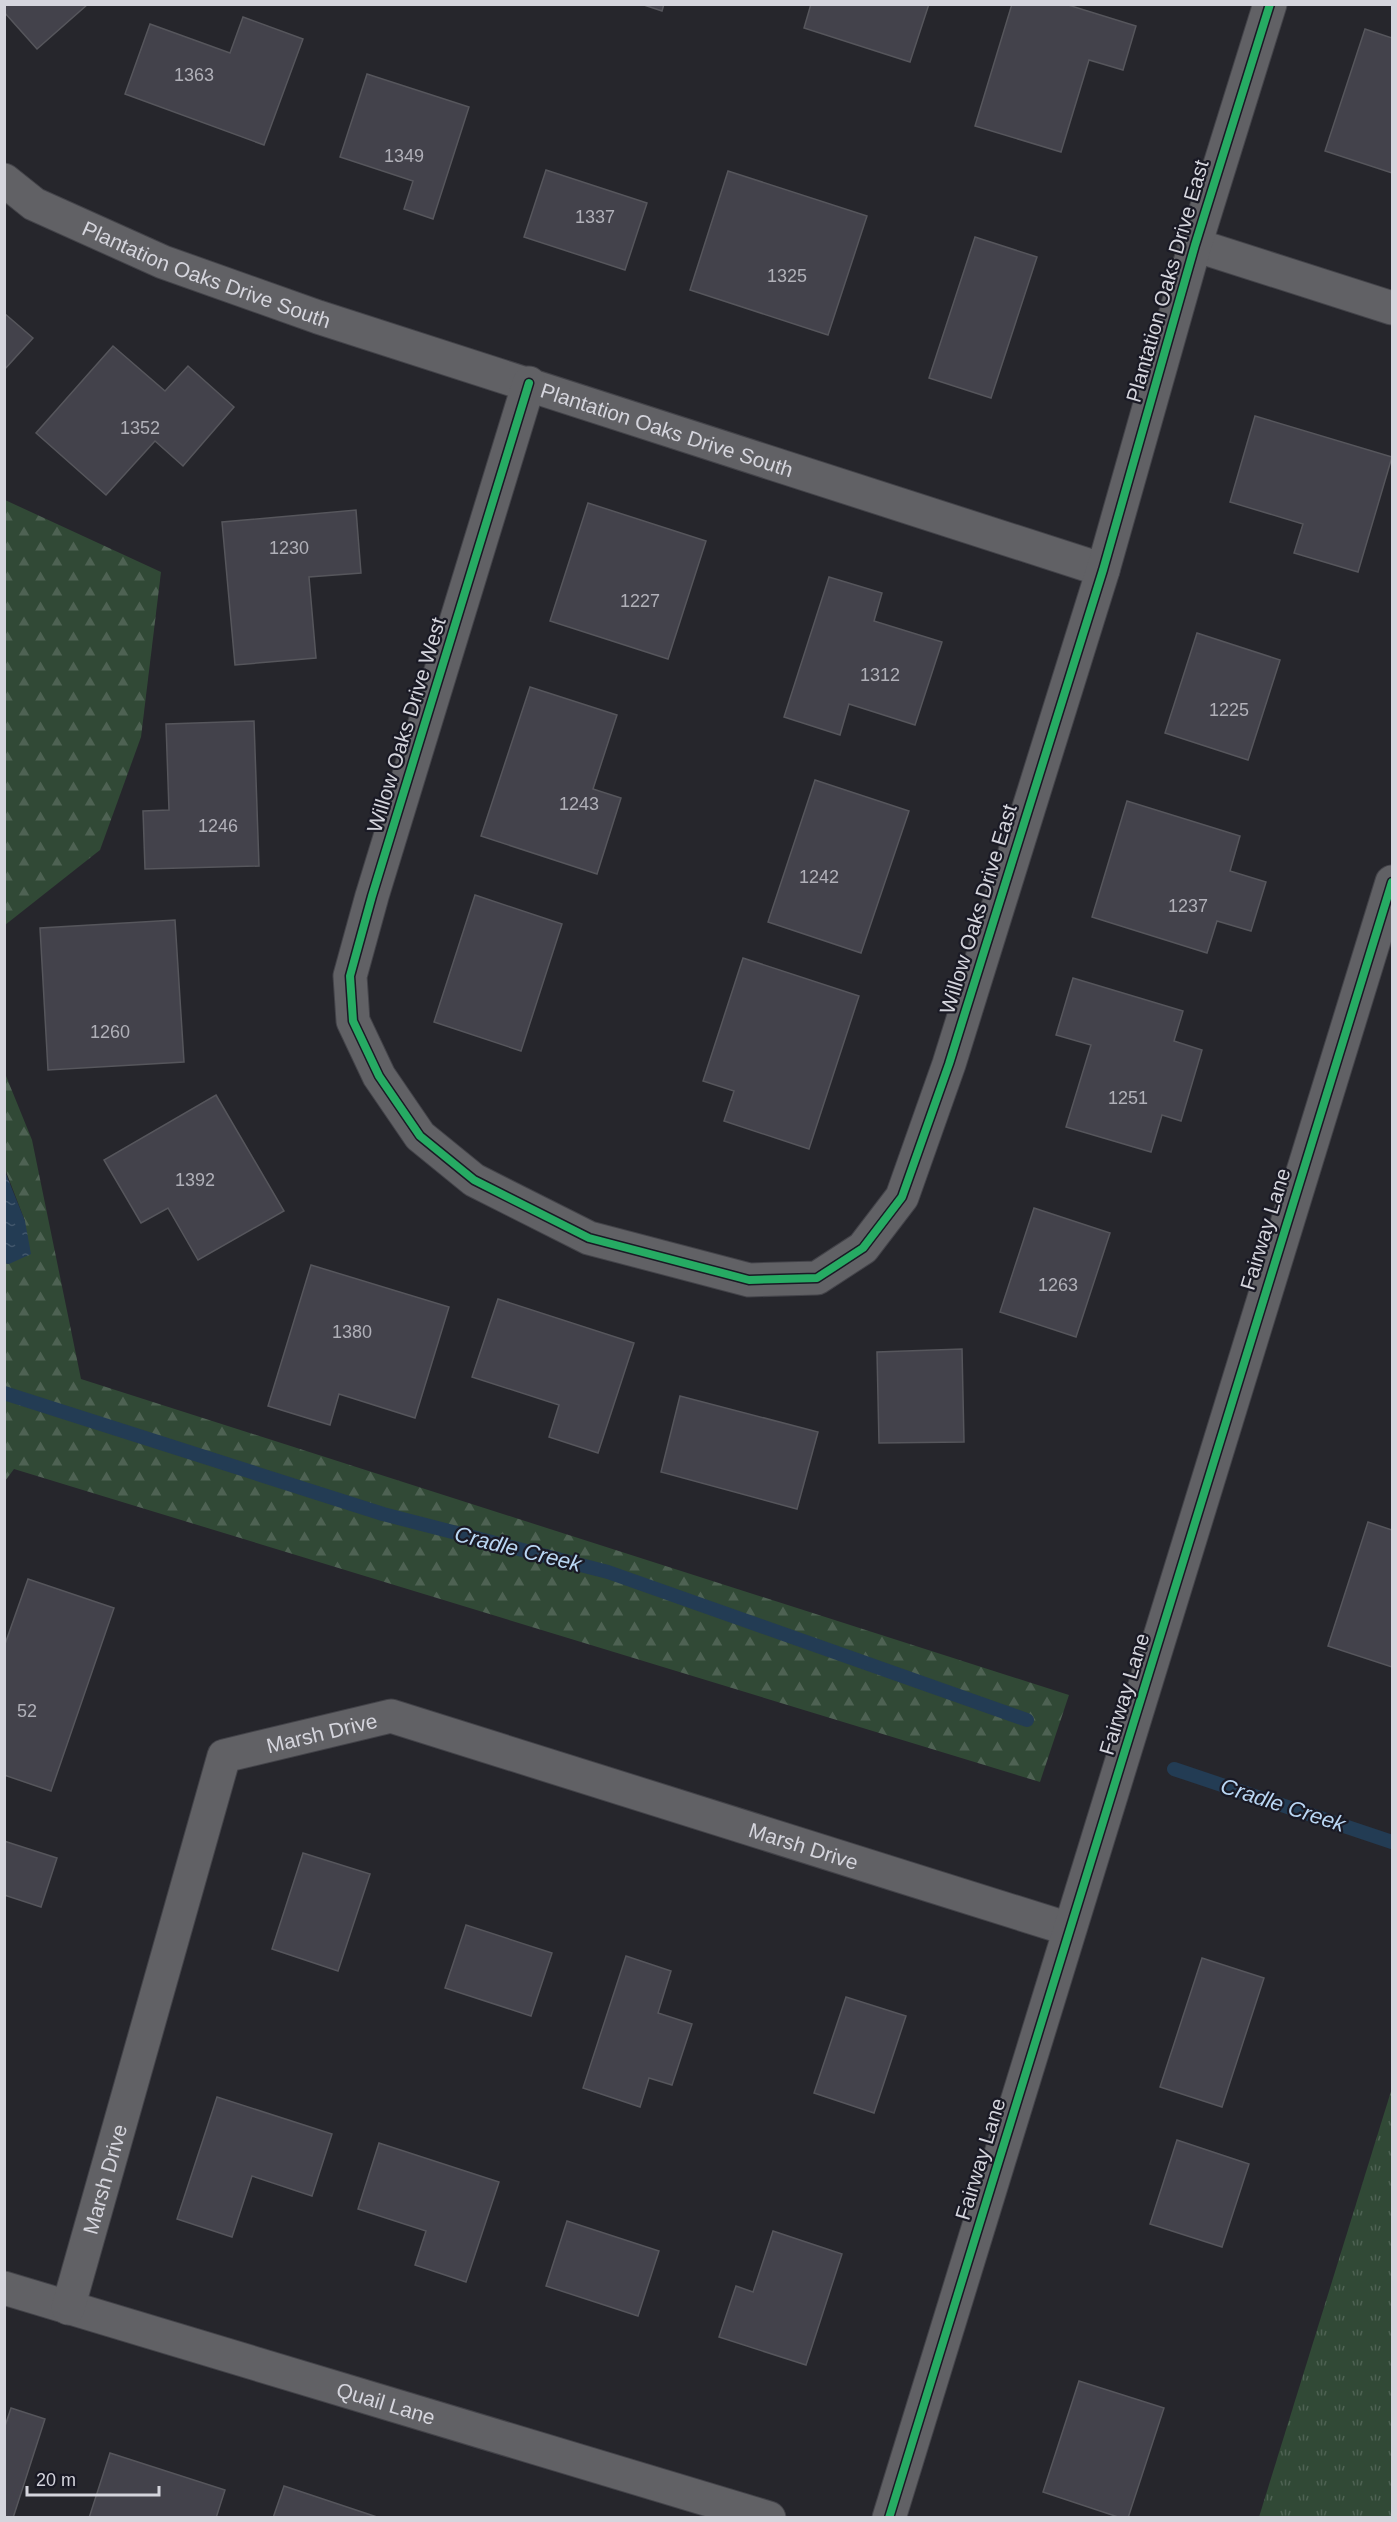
<svg xmlns="http://www.w3.org/2000/svg" width="1397" height="2522" viewBox="0 0 1397 2522" font-family="Helvetica,sans-serif">
<style>
.grass{fill:url(#grass-tufts)}
.forest{fill:url(#forest-firs)}
.water{fill:url(#water-ripples)}
.lines{fill:none;stroke-linecap:round;stroke-linejoin:round}
.stream{stroke:#233c54;stroke-width:14}
.building{fill:#43424b;stroke:#56565c;stroke-width:1.5}
.minor-casing{stroke:#434349;stroke-width:35}
.minor{stroke:#616165;stroke-width:33}
.cycleway-casing{stroke:#1a1a25;stroke-width:11}
.cycleway{stroke:#26ab63;stroke-width:8}
.labels{text-anchor:middle;dominant-baseline:central;stroke-width:4.5;stroke-linejoin:round;paint-order:stroke}
.number-label{font-size:18px;fill:#b0b0b8}
.street-label{font-size:21px;fill:#d5d5dd;stroke:#1a1a25}
.water-label{font-size:22px;font-style:italic;fill:#bad7f4;stroke:#1a1a25}
</style>
<defs>
<pattern id="grass-tufts" width="24" height="20" patternUnits="userSpaceOnUse" patternTransform="scale(1.5)"><rect width="24" height="20" fill="#314936"/><path d="M3 7l-1-3M5 7V3M7 7l1-3M15 17l-1-3M17 17v-4M19 17l1-3" fill="none" stroke="#4e6253"/></pattern>
<pattern id="forest-firs" width="22" height="20" patternUnits="userSpaceOnUse" patternTransform="scale(1.5)"><rect width="22" height="20" fill="#314936"/><path d="M5 1l3.5 6h-7zM16 11l3.5 6h-7z" fill="#4e6253"/></pattern>
<pattern id="water-ripples" width="26" height="14" patternUnits="userSpaceOnUse" patternTransform="scale(1.5)"><rect width="26" height="14" fill="#233c54"/><path d="M2 4q2-2 4 0t4 0M15 11q2-2 4 0t4 0" fill="none" stroke="#42576c"/></pattern>
</defs>
<rect width="100%" height="100%" fill="#26262c"/>
<path class="grass" d="M 1392,2088 L 1392,2517 L 1259,2517 Z"/>
<g class="forest">
<path d="M 5,500 L 161,572 L 141,737 L 100,850 L 5,925 Z"/>
<path d="M 4,1071 L 32,1140 L 81,1379 L 1069,1695 L 1040,1782 L 14,1469 L 5,1481 L 5,1263 L 9,1264 L 25,1221 L 5,1169 Z"/>
</g>
<path class="water" d="M 4,1169 L 25,1221 L 31,1254 L 9,1264 L 4,1263 Z"/>
<g class="lines">
<g class="stream">
<path d="M 4,1393 L 383,1514 L 608,1572 L 1027,1720"/>
<path d="M 1174,1769 L 1392,1842"/>
</g>
</g>
<g class="building">
<path d="M 4,4 L 88,4 L 37,49 L 4,12 Z"/>
<path d="M 641,4 L 664,4 L 662,11 Z"/>
<path d="M 811,4 L 929,4 L 910,62 L 804,28 Z"/>
<path d="M 1012,4 L 1065,4 L 1136,26 L 1123,70 L 1089,60 L 1061,152 L 975,126 Z"/>
<path d="M 243,17 L 303,39 L 264,145 L 125,94 L 150,24 L 230,53 Z"/>
<path d="M 1365,29 L 1392,38 L 1392,173 L 1325,151 Z"/>
<path d="M 367,74 L 469,107 L 433,219 L 404,209 L 413,181 L 340,157 Z"/>
<path d="M 546,170 L 647,203 L 625,270 L 524,237 Z"/>
<path d="M 728,171 L 867,216 L 828,335 L 690,290 Z"/>
<path d="M 975,237 L 1037,257 L 991,398 L 929,378 Z"/>
<path d="M 4,313 L 33,338 L 4,370 Z"/>
<path d="M 113,346 L 165,391 L 188,366 L 234,407 L 183,466 L 155,441 L 106,495 L 36,433 Z"/>
<path d="M 1255,416 L 1392,457 L 1358,572 L 1294,553 L 1303,524 L 1230,502 Z"/>
<path d="M 588,503 L 706,541 L 668,659 L 550,621 Z"/>
<path d="M 356,510 L 361,573 L 309,577 L 316,658 L 235,665 L 222,522 Z"/>
<path d="M 829,577 L 882,593 L 874,621 L 942,642 L 915,725 L 849,704 L 840,735 L 784,717 Z"/>
<path d="M 1197,633 L 1280,660 L 1248,760 L 1165,733 Z"/>
<path d="M 530,687 L 617,715 L 593,789 L 621,798 L 597,874 L 481,836 Z"/>
<path d="M 254,721 L 259,866 L 145,869 L 143,811 L 169,810 L 166,724 Z"/>
<path d="M 815,780 L 909,811 L 861,953 L 768,922 Z"/>
<path d="M 1127,801 L 1240,836 L 1230,871 L 1266,882 L 1251,931 L 1217,921 L 1207,953 L 1092,917 Z"/>
<path d="M 475,895 L 562,924 L 521,1051 L 434,1022 Z"/>
<path d="M 175,920 L 184,1062 L 48,1070 L 40,928 Z"/>
<path d="M 743,958 L 859,996 L 809,1149 L 724,1121 L 734,1091 L 703,1081 Z"/>
<path d="M 1073,978 L 1183,1011 L 1174,1041 L 1202,1050 L 1181,1121 L 1162,1115 L 1151,1152 L 1066,1127 L 1091,1045 L 1056,1035 Z"/>
<path d="M 216,1095 L 284,1211 L 198,1260 L 168,1208 L 141,1223 L 104,1160 Z"/>
<path d="M 1034,1208 L 1110,1233 L 1076,1337 L 1000,1312 Z"/>
<path d="M 311,1265 L 449,1307 L 415,1418 L 339,1394 L 330,1425 L 268,1406 Z"/>
<path d="M 498,1299 L 634,1343 L 598,1453 L 549,1437 L 559,1405 L 472,1377 Z"/>
<path d="M 962,1349 L 964,1442 L 879,1443 L 877,1352 Z"/>
<path d="M 680,1396 L 818,1432 L 797,1509 L 661,1472 Z"/>
<path d="M 1368,1522 L 1392,1530 L 1392,1667 L 1328,1646 Z"/>
<path d="M 28,1579 L 114,1608 L 51,1791 L 4,1775 L 4,1647 Z"/>
<path d="M 4,1841 L 57,1858 L 41,1907 L 4,1895 Z"/>
<path d="M 303,1853 L 370,1874 L 338,1971 L 272,1949 Z"/>
<path d="M 466,1925 L 552,1953 L 531,2016 L 445,1988 Z"/>
<path d="M 626,1956 L 671,1971 L 658,2013 L 692,2024 L 672,2085 L 649,2078 L 640,2107 L 583,2088 Z"/>
<path d="M 1202,1958 L 1264,1978 L 1222,2107 L 1160,2087 Z"/>
<path d="M 846,1997 L 906,2016 L 874,2113 L 814,2093 Z"/>
<path d="M 217,2097 L 332,2134 L 312,2196 L 252,2176 L 232,2237 L 177,2219 Z"/>
<path d="M 1177,2140 L 1249,2164 L 1222,2247 L 1150,2224 Z"/>
<path d="M 379,2143 L 499,2182 L 466,2282 L 415,2265 L 426,2231 L 358,2209 Z"/>
<path d="M 567,2221 L 659,2251 L 638,2316 L 546,2286 Z"/>
<path d="M 773,2231 L 842,2254 L 806,2365 L 719,2337 L 736,2286 L 753,2292 Z"/>
<path d="M 1079,2381 L 1164,2408 L 1128,2518 L 1121,2518 L 1043,2492 Z"/>
<path d="M 11,2408 L 45,2419 L 13,2518 L 4,2518 L 4,2429 Z"/>
<path d="M 110,2453 L 225,2490 L 216,2518 L 89,2518 Z"/>
<path d="M 284,2486 L 380,2518 L 273,2518 Z"/>
</g>
<g class="lines">
<defs>
<g id="minor">
<path id="s1" d="M 4,180 L 34,204 L 163,262 L 318,317 L 1103,570"/>
<path d="M 1195,245 L 1392,308"/>
<path d="M 529,383 L 372,896 L 350,976 L 353,1021 L 379,1076 L 420,1136 L 474,1180 L 589,1238 L 749,1280 L 817,1278 L 863,1248 L 902,1197 L 949,1064 L 1103,570 L 1195,245 L 1270,4"/>
<path id="s2" d="M 4,2288 L 769,2518"/>
<path id="s3" d="M 68,2308 L 224,1756 L 391,1716 L 1069,1929"/>
<path d="M 889,2518 L 1392,882"/>
</g>
</defs>
<use href="#minor" class="minor-casing"/>
<use href="#minor" class="minor"/>
<defs>
<g id="cycleway">
<path d="M 529,383 L 372,896 L 350,976 L 353,1021 L 379,1076 L 420,1136 L 474,1180 L 589,1238 L 749,1280 L 817,1278 L 863,1248 L 902,1197 L 949,1064 L 1103,570 L 1195,245 L 1270,4"/>
<path d="M 889,2518 L 1392,882"/>
</g>
</defs>
<use href="#cycleway" class="cycleway-casing"/>
<use href="#cycleway" class="cycleway"/>
</g>
<g class="labels">
<g class="number-label">
<text x="194" y="75">1363</text>
<text x="404" y="156">1349</text>
<text x="595" y="217">1337</text>
<text x="787" y="276">1325</text>
<text x="140" y="428">1352</text>
<text x="289" y="548">1230</text>
<text x="640" y="601">1227</text>
<text x="880" y="675">1312</text>
<text x="1229" y="710">1225</text>
<text x="579" y="804">1243</text>
<text x="218" y="826">1246</text>
<text x="819" y="877">1242</text>
<text x="1188" y="906">1237</text>
<text x="110" y="1032">1260</text>
<text x="1128" y="1098">1251</text>
<text x="195" y="1180">1392</text>
<text x="1058" y="1285">1263</text>
<text x="352" y="1332">1380</text>
<text x="27" y="1711">52</text>
</g>
<g class="street-label">
<text stroke="none"><textPath href="#s1" startOffset="225">Plantation Oaks Drive South</textPath></text>
<text transform="translate(1167 281) rotate(-74)">Plantation Oaks Drive East</text>
<text stroke="none"><textPath href="#s1" startOffset="711">Plantation Oaks Drive South</textPath></text>
<text transform="translate(406 725) rotate(-73)">Willow Oaks Drive West</text>
<text transform="translate(978 909) rotate(-73)">Willow Oaks Drive East</text>
<text transform="translate(1265 1229) rotate(-73)">Fairway Lane</text>
<text transform="translate(1124 1694) rotate(-73)">Fairway Lane</text>
<text stroke="none"><textPath href="#s3" startOffset="674">Marsh Drive</textPath></text>
<text stroke="none"><textPath href="#s3" startOffset="1178">Marsh Drive</textPath></text>
<text transform="translate(980 2159) rotate(-73)">Fairway Lane</text>
<text stroke="none"><textPath href="#s3" startOffset="134">Marsh Drive</textPath></text>
<text stroke="none"><textPath href="#s2" startOffset="399">Quail Lane</textPath></text>
</g>
<g class="water-label">
<text transform="translate(518 1549) rotate(14)">Cradle Creek</text>
<text transform="translate(1283 1805) rotate(18)">Cradle Creek</text>
</g>
</g>
<rect width="1397" height="2522" fill="none" stroke="#d5d5dd" stroke-width="12"/>
<path d="M27 2486v9h132v-9" fill="none" stroke="#d5d5dd" stroke-width="3"/>
<text x="36" y="2486" font-size="18" fill="#d5d5dd" stroke="#1a1a25" stroke-width="4.5" paint-order="stroke">20 m</text>
</svg>
